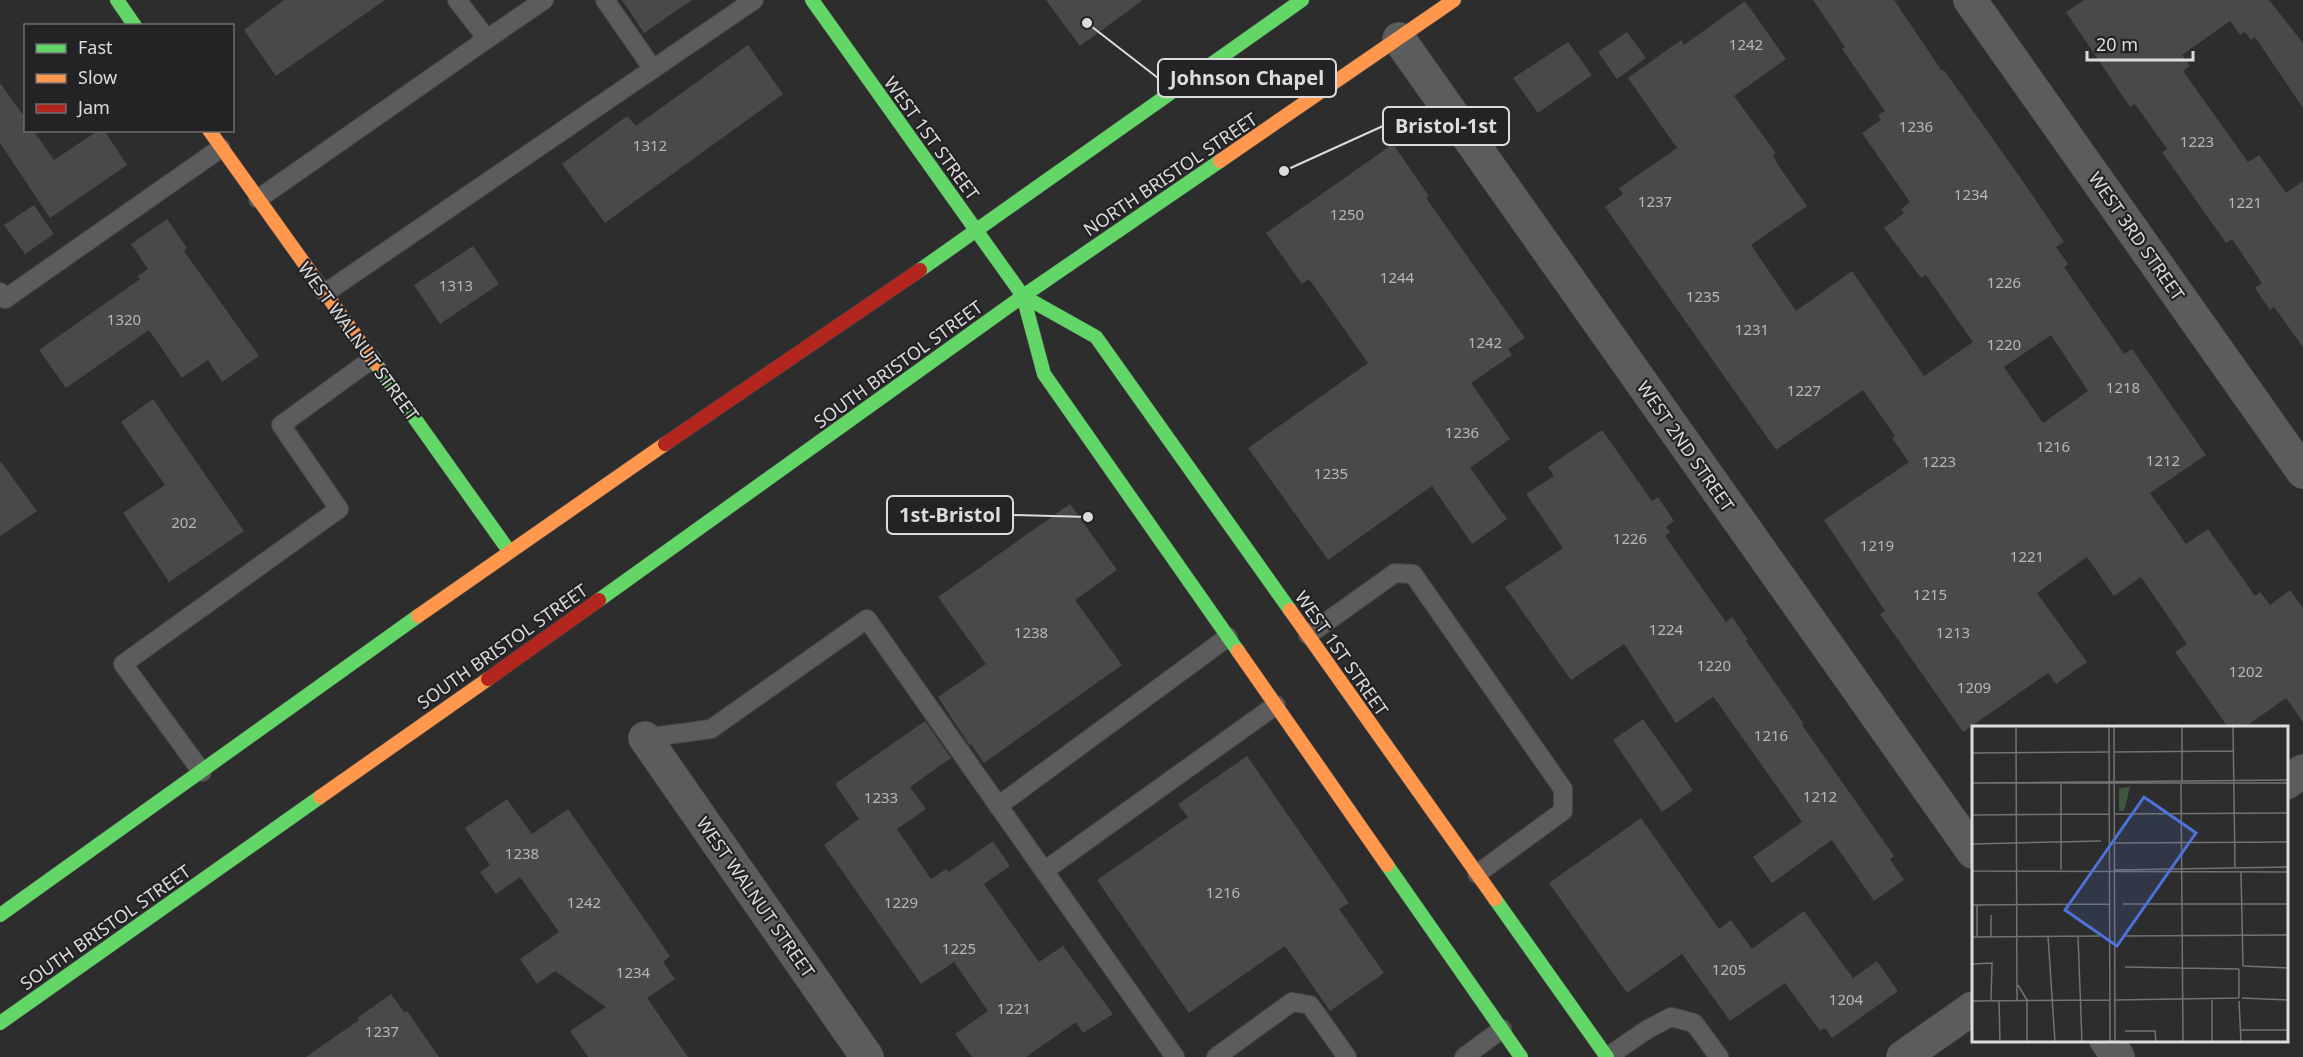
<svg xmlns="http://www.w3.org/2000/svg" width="2303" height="1057" viewBox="0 0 2303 1057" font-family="'Noto Sans',sans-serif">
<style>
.building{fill:#49484a;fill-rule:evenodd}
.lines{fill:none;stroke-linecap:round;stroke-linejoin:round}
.lane-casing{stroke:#49494b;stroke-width:20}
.street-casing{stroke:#49494b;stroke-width:34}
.fast-casing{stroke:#49494b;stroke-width:15}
.slow-casing{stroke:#49494b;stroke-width:15}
.jam-casing{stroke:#49494b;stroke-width:15}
.lane{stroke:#5c5b5d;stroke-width:18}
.street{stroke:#5c5b5d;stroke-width:33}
.fast{stroke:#63d668;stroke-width:14}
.slow{stroke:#ff974d;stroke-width:14}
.jam{stroke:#b3261e;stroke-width:14}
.labels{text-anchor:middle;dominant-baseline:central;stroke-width:4.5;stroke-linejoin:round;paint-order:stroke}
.number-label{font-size:15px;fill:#b7b7b9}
.street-label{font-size:18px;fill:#dcdcde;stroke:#232325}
.inset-road{fill:none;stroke:#737374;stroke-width:1.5}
.view{fill:#4d72da;fill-opacity:0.15;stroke:#4d72da;stroke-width:3}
.inset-edge{fill:none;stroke:#dcdcde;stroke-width:3}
.leader{fill:none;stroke:#dcdcde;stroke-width:2}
.callout-dot{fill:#dcdcde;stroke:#232325;stroke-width:2}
.callout{fill:#232325;stroke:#dcdcde;stroke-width:2}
.callout-label{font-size:20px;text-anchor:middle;font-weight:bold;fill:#dcdcde}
</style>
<rect width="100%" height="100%" fill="#2d2d2e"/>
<g class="building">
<path d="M 284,0 L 385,0 L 276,76 L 244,30 Z"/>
<path d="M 622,0 L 692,0 L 644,33 Z"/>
<path d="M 1046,0 L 1143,0 L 1080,46 Z"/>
<path d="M 1813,0 L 1894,0 L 1942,71 L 1944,70 L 2024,183 L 2064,242 L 2056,247 L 2068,264 L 2064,267 L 2124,354 L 2132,349 L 2206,455 L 2150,493 L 2186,544 L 2208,529 L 2255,596 L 2260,592 L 2270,605 L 2290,590 L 2303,608 L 2303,722 L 2286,698 L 2245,727 L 2228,727 L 2175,652 L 2187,644 L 2141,577 L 2114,596 L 2087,557 L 2037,593 L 2087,662 L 2056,684 L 2048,673 L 1963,732 L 1880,614 L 1885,611 L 1824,520 L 1909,462 L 1892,438 L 1895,436 L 1863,390 L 1776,450 L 1605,207 L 1623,194 L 1619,188 L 1677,148 L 1628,78 L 1681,40 L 1684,45 L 1745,1 L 1786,59 L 1734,96 L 1776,153 L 1773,155 L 1778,165 L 1807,206 L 1751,245 L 1796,311 L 1852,271 L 1924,376 L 1973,342 L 1926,275 L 1921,278 L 1884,228 L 1904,213 L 1901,209 L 1910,202 L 1862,133 L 1881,120 L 1878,115 L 1885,111 L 1842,49 L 1845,47 ZM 2051,335 L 2088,391 L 2043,423 L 2004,367 Z"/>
<path d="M 2084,0 L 2269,0 L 2303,43 L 2303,108 L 2255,37 L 2251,40 L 2245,32 L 2240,35 L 2230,21 L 2182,55 L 2190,66 L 2183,71 L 2248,162 L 2259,155 L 2286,193 L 2303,181 L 2303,347 L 2274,307 L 2270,310 L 2255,288 L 2262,283 L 2232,239 L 2226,243 L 2162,152 L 2167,149 L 2135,104 L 2130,107 L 2066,12 Z"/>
<path d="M 1627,32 L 1646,58 L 1617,79 L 1598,52 Z"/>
<path d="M 1568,42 L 1592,75 L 1538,113 L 1513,78 Z"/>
<path d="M 748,45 L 783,94 L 605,223 L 562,164 L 627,116 L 636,126 Z"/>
<path d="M 0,83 L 26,119 L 26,130 L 33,130 L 54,160 L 99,130 L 104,130 L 127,165 L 50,218 L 0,143 Z"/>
<path d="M 1393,144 L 1429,196 L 1426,198 L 1525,338 L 1508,349 L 1512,355 L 1471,383 L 1510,439 L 1470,468 L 1507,519 L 1472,544 L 1432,486 L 1328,560 L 1248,448 L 1368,363 L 1309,279 L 1302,284 L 1266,233 Z"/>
<path d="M 34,205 L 54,234 L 25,254 L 4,225 Z"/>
<path d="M 167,219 L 187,248 L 184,251 L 259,356 L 222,382 L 208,360 L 182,378 L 149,330 L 66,388 L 39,350 L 140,279 L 138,276 L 148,269 L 131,244 Z"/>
<path d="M 473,246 L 499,284 L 440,324 L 414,285 Z"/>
<path d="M 153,399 L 244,531 L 169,582 L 123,513 L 165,485 L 121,422 Z"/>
<path d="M 1602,430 L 1652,501 L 1658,497 L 1674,521 L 1666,527 L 1670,532 L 1665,536 L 1726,622 L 1732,617 L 1748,640 L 1746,641 L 1804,724 L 1802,725 L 1894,856 L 1890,859 L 1904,880 L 1874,901 L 1832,840 L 1772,883 L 1753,857 L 1802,822 L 1715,699 L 1713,697 L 1676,723 L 1624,644 L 1571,680 L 1505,587 L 1563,548 L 1526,494 L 1554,476 L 1548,467 Z"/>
<path d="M 0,461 L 37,511 L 0,536 Z"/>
<path d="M 1070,504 L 1117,570 L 1075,600 L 1122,665 L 984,763 L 971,744 L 970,746 L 938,697 L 986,664 L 938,597 Z"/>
<path d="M 1643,719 L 1693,790 L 1662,812 L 1613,740 Z"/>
<path d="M 925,721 L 951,758 L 910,787 L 926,809 L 897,829 L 931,879 L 946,869 L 949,872 L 993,841 L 1010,866 L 984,884 L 1039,962 L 1063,946 L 1113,1014 L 1083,1033 L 1076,1022 L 1026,1057 L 972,1057 L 955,1034 L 988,1011 L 954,962 L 921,984 L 824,845 L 859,819 L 835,784 Z"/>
<path d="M 1247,756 L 1349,903 L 1339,909 L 1384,973 L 1330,1011 L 1285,946 L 1189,1013 L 1097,880 L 1188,817 L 1178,804 Z"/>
<path d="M 507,799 L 532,834 L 568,809 L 670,956 L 663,962 L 675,979 L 647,998 L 688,1057 L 588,1057 L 570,1031 L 606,1007 L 555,971 L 537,984 L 520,959 L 559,932 L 520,877 L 496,894 L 480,872 L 490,865 L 465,828 Z"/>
<path d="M 1641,818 L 1719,929 L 1731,920 L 1752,949 L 1804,911 L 1853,978 L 1877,961 L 1898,991 L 1832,1038 L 1825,1028 L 1820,1031 L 1785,983 L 1730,1021 L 1682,954 L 1627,993 L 1549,883 Z"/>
<path d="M 391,994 L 404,1012 L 407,1011 L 439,1057 L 306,1057 L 359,1020 L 357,1018 Z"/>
</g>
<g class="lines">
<defs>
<g id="lane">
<path d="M 605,0 L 653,69"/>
<path d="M 487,39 L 544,0"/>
<path d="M 258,199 L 487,39 L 457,0"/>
<path d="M 0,292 L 5,299 L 221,148"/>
<path d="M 325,293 L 754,0"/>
<path d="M 1308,635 L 1395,573 L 1413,574 L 1563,789 L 1563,811 L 1477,874"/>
<path d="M 645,738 L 711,729 L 867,619 L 1175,1057"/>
<path d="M 202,772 L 123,664 L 339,509 L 281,425 L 372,359"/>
<path d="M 998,806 L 1228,637"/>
<path d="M 1044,871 L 1276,705"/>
<path d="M 1216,1057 L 1292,1002 L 1310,1005 L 1347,1057"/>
<path d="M 1464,1057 L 1502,1029"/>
<path d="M 1607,1057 L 1648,1029 L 1671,1017 L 1694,1023 L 1719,1057"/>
</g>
<g id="street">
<path d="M 1970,0 L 2303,472"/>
<path d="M 1399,39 L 1973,852"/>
<path d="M 645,738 L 867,1057"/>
<path d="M 2286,783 L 2303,771"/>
<path d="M 2106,1040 L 2118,1057"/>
<path d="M 1903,1057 L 1973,1008"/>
</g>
<g id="fast">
<path d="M 117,0 L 135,26"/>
<path d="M 812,0 L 1023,296 L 1044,374 L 1238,651"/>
<path d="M 920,270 L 1302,0"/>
<path d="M 1023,296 L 1096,337 L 1290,610"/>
<path d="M 376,364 L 509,551"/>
<path d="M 599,600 L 1023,296 L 1220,161"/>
<path d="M 1387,865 L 1521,1057"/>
<path d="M 1495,899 L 1607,1057"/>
<path d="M 0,915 L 418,616"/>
<path d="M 0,1023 L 320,797"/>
</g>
<g id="slow">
<path d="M 209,130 L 376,364"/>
<path d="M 1220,161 L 1454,0"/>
<path d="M 1290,610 L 1495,899"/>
<path d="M 418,616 L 665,444"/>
<path d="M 1238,651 L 1387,865"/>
<path d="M 320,797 L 488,679"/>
</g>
<g id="jam">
<path d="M 665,444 L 920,270"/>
<path d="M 488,679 L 599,600"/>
</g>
</defs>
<use href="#lane" class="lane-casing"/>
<use href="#street" class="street-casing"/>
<use href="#fast" class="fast-casing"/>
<use href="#slow" class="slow-casing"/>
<use href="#jam" class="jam-casing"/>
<use href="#lane" class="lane"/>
<use href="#street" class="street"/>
<use href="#fast" class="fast"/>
<use href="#slow" class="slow"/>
<use href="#jam" class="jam"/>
</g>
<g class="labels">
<g class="number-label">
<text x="1746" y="44">1242</text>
<text x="1916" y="126">1236</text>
<text x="2197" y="141">1223</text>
<text x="650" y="145">1312</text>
<text x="1971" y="194">1234</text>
<text x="1655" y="201">1237</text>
<text x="2245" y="202">1221</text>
<text x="1347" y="214">1250</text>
<text x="1397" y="277">1244</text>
<text x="2004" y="282">1226</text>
<text x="456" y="285">1313</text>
<text x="1703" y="296">1235</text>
<text x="124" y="319">1320</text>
<text x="1752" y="329">1231</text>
<text x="1485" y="342">1242</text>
<text x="2004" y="344">1220</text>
<text x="2123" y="387">1218</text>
<text x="1804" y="390">1227</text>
<text x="1462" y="432">1236</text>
<text x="2053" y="446">1216</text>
<text x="2163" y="460">1212</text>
<text x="1939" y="461">1223</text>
<text x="1331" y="473">1235</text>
<text x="184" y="522">202</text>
<text x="1630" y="538">1226</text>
<text x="1877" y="545">1219</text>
<text x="2027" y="556">1221</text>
<text x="1930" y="594">1215</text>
<text x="1666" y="629">1224</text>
<text x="1031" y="632">1238</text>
<text x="1953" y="632">1213</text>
<text x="1714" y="665">1220</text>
<text x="2246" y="671">1202</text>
<text x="1974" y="687">1209</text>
<text x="1771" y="735">1216</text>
<text x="1820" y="796">1212</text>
<text x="881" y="797">1233</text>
<text x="522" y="853">1238</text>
<text x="1223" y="892">1216</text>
<text x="584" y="902">1242</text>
<text x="901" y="902">1229</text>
<text x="959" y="948">1225</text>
<text x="1729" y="969">1205</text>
<text x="633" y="972">1234</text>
<text x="1846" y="999">1204</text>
<text x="1014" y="1008">1221</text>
<text x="382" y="1031">1237</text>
</g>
<g class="street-label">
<text transform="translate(932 138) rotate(54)">WEST 1ST STREET</text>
<text transform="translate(1170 174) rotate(-34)">NORTH BRISTOL STREET</text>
<text transform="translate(2137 236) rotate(55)">WEST 3RD STREET</text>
<text transform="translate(359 341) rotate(54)">WEST WALNUT STREET</text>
<text transform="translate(898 364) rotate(-36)">SOUTH BRISTOL STREET</text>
<text transform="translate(1686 446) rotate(55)">WEST 2ND STREET</text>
<text transform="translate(502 646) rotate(-35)">SOUTH BRISTOL STREET</text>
<text transform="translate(1342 653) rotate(55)">WEST 1ST STREET</text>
<text transform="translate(756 897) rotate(55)">WEST WALNUT STREET</text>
<text transform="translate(105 927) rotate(-35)">SOUTH BRISTOL STREET</text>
</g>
</g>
<g transform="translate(1972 726)">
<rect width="316" height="316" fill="#2d2d2e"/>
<path d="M 158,61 L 152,85 L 147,85 L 147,62 Z" fill="#3e573f"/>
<path class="inset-road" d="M 44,1 L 45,274M 137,1 L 138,316M 142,1 L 143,316M 261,1 L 263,141M 142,26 L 261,25M 0,27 L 136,26M 210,55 L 210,1M 0,57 L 317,57M 0,57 L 317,54M 89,58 L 89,144M 209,58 L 211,316M 142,88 L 317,87M 0,89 L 137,88M 0,97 L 0,145M 143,117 L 317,116M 0,118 L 129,115M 142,144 L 317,141M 0,145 L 317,146M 269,146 L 271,240M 151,178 L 317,178M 0,179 L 137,178M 5,179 L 5,211M 19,189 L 19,211M 76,210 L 83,316M 106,210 L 110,316M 153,210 L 317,209M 0,211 L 128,210M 0,238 L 20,237 L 19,274M 271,240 L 317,242M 153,241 L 267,243M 46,259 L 55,274 L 55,316M 267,272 L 267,243M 270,272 L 317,274M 27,274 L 28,316M 143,274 L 267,272M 0,275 L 138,274M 267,275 L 269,316M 269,304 L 317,304M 153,305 L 183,305 L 184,316M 240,316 L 240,274"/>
<path class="view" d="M 172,71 L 224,107 L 145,220 L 93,184 Z"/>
<rect width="316" height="316" class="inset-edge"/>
</g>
<path class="leader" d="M1087 23L1158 78M1284 171L1383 126M1088 517L1013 515"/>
<g class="callout-dot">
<circle cx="1087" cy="23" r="6"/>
<circle cx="1284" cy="171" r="6"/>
<circle cx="1088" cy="517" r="6"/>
</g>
<g class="callout">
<rect x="1158" y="59" width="178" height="38" rx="6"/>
<rect x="1383" y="107" width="126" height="38" rx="6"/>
<rect x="887" y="496" width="126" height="38" rx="6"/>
</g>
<g class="callout-label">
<text x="1247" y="85">Johnson Chapel</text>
<text x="1446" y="133">Bristol-1st</text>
<text x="950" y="522">1st-Bristol</text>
</g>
<rect x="24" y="24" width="210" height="108" fill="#232325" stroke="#6d6d6f" stroke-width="1.5"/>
<rect x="36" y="44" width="30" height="9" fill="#63d668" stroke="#6d6d6f" stroke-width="1.5"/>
<text x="78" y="54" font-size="18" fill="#dcdcde">Fast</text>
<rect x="36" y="74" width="30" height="9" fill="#ff974d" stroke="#6d6d6f" stroke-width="1.5"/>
<text x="78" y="84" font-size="18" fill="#dcdcde">Slow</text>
<rect x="36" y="104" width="30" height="9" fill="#b3261e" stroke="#6d6d6f" stroke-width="1.5"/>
<text x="78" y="114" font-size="18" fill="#dcdcde">Jam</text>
<path d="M2087 51v9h106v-9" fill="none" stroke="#dcdcde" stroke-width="3"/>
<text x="2096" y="51" font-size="18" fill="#dcdcde" stroke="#232325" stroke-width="4.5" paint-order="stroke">20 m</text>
</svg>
